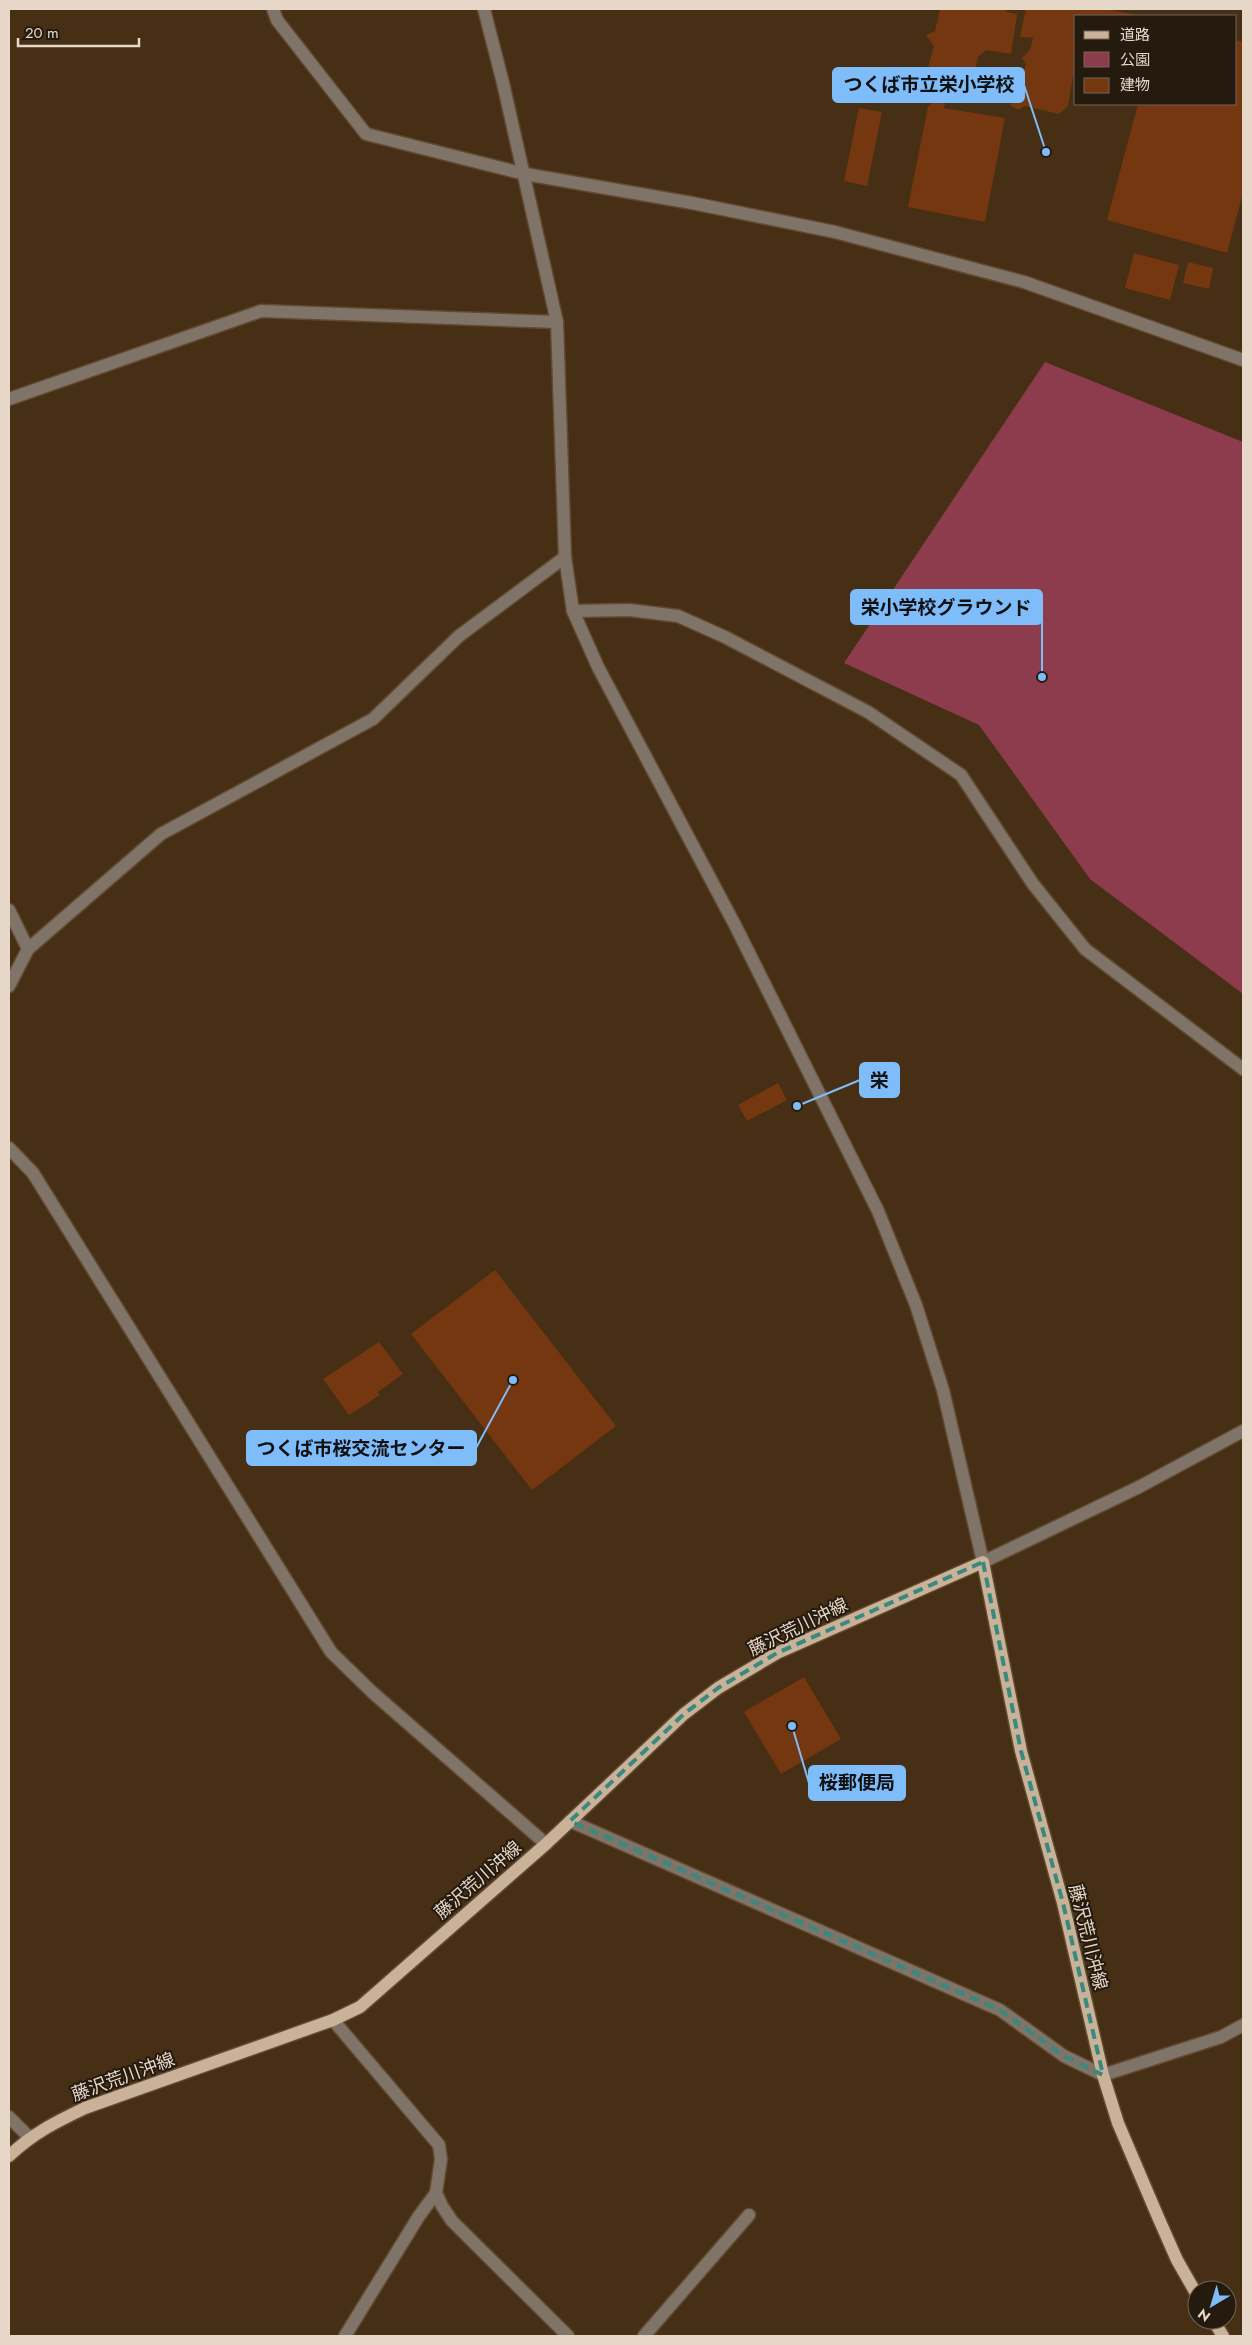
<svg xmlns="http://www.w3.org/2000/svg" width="1252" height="2345" viewBox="0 0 1252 2345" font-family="Jost,'Noto Sans JP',sans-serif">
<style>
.green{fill:#8d3c4d}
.building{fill:#75370f}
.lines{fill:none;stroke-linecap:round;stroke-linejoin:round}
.minor-casing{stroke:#604a31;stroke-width:15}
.major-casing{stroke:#604a31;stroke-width:15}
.minor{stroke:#7f7467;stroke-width:12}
.major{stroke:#cab299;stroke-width:12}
.marked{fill:none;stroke:#3a8980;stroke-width:4;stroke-dasharray:10 6;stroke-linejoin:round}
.labels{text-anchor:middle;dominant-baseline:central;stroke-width:4;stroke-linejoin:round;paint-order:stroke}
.street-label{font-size:18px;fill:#e6d7c8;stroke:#241a0e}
.leader{fill:none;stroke:#7fbdfa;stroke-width:2}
.callout-dot{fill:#7fbdfa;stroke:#241a0e;stroke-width:2}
.callout{fill:#7fbdfa;stroke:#7fbdfa;stroke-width:2}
.callout-label{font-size:19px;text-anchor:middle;font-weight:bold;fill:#111}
</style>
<rect width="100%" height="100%" fill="#462f14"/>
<path class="green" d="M 1045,362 L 1243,442 L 1243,994 L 1090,879 L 979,725 L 844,663 Z"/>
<g class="building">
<path d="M 940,9 L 1007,9 L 1006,12 L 1017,14 L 1011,54 L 986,50 L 978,57 L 972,85 L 966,94 L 933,88 L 925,78 L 934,46 L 926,35 L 935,31 Z"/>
<path d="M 1026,9 L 1105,9 L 1138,15 L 1076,16 L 1076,74 L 1073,77 L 1068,106 L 1059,114 L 1025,106 L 1018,110 L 1010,105 L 1026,65 L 1022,58 L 1030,50 L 1033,38 L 1020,37 Z"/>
<path d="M 1236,40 L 1243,42 L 1243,193 L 1227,253 L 1107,220 L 1138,104 L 1236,104 Z"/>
<path d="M 934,93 L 947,94 L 944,108 L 1005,118 L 985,222 L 908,207 L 928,107 L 933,101 Z"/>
<path d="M 859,108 L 882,112 L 867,186 L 844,181 Z"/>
<path d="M 1134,253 L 1179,265 L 1170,300 L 1125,288 Z"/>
<path d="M 1188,262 L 1213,268 L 1209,289 L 1183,283 Z"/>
<path d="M 778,1083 L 787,1100 L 747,1121 L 738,1105 Z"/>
<path d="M 495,1270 L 616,1426 L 532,1490 L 411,1334 Z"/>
<path d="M 379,1342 L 403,1374 L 378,1392 L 380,1395 L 349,1415 L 323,1379 Z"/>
<path d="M 804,1677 L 841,1739 L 781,1774 L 744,1712 Z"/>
</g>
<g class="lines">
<defs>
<g id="minor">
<path d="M 273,9 L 277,20 L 366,134 L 525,174 L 692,203 L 835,232 L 1024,282 L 1243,360"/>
<path d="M 484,9 L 503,83 L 557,322 L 565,557 L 573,611 L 598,667 L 735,925 L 878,1211 L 916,1305 L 943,1390 L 983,1562 L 1139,1487 L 1243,1431"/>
<path d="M 9,399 L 261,311 L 557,322"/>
<path d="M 573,611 L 629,610 L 678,616 L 725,637 L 868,712 L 961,775 L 1033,884 L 1085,949 L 1243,1069"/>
<path d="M 9,910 L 28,949"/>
<path d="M 9,986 L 28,949 L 161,834 L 373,719 L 459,636 L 565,557"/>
<path d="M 9,1148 L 33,1173 L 331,1652 L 372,1692 L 546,1844"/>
<path d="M 570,1821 L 1000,2010 L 1064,2056 L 1103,2075 L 1221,2037 L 1243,2025"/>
<path d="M 333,2020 L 439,2145 L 441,2159 L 436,2193 L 442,2206 L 452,2221 L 568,2336"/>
<path d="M 9,2117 L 29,2137"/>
<path d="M 345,2336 L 419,2216 L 436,2193"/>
<path d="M 644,2336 L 749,2215"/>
</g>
<g id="major">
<path d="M 9,2156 C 33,2133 56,2122 85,2108 L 333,2020 L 360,2007 L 546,1844 L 684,1714 L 718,1688 L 777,1653 L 983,1562 L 1021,1751 L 1063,1903 L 1103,2075 L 1118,2123 L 1158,2217 L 1177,2260 L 1197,2295"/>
<path d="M 1213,2320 L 1223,2336"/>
</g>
</defs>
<use href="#minor" class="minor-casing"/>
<use href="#major" class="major-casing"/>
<use href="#minor" class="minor"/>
<use href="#major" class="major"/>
</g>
<path class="marked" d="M 983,1562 L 1021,1751 L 1063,1903 L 1103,2075 L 1064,2056 L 1000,2010 L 570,1821 L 684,1714 L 718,1688 L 777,1653 Z"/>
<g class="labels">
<g class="street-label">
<text transform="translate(798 1627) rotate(-26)">藤沢荒川沖線</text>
<text transform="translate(478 1880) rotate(-41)">藤沢荒川沖線</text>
<text transform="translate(1088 1937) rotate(76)">藤沢荒川沖線</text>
<text transform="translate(123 2077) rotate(-20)">藤沢荒川沖線</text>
</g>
</g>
<path class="leader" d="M1046 152L1024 85M1042 677L1042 607M797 1106L860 1080M513 1380L476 1448M792 1726L809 1783"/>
<g class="callout-dot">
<circle cx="1046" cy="152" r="5"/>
<circle cx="1042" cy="677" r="5"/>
<circle cx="797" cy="1106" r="5"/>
<circle cx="513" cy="1380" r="5"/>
<circle cx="792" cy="1726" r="5"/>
</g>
<g class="callout">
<rect x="833" y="68" width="191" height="34" rx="5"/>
<rect x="851" y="590" width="191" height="34" rx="5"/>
<rect x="860" y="1063" width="39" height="34" rx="5"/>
<rect x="247" y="1431" width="229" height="34" rx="5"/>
<rect x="809" y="1766" width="96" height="34" rx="5"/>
</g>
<g class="callout-label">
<text x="929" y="91">つくば市立栄小学校</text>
<text x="946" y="614">栄小学校グラウンド</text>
<text x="879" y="1087">栄</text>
<text x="361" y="1455">つくば市桜交流センター</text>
<text x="857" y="1789">桜郵便局</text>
</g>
<rect width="1252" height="2345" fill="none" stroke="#e6d7c8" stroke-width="20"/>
<rect x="1074" y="15" width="162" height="90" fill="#241a0e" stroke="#726658"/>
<rect x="1084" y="31" width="25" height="8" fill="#cab299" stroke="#726658"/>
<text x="1120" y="40" font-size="15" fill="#e6d7c8">道路</text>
<rect x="1084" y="52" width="25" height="15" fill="#8d3c4d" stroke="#726658"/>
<text x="1120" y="65" font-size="15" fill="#e6d7c8">公園</text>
<rect x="1084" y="78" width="25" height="15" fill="#75370f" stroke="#726658"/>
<text x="1120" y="90" font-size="15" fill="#e6d7c8">建物</text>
<g transform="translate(1212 2305) rotate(218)"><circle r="24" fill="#241a0e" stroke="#726658"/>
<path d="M0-4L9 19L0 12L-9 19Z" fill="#7fbdfa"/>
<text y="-8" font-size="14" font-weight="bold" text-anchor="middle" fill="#e6d7c8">N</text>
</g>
<path d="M18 38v8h121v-8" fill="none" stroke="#e6d7c8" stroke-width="2.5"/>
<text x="25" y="38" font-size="15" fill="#e6d7c8" stroke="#241a0e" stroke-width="4" paint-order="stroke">20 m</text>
</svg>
